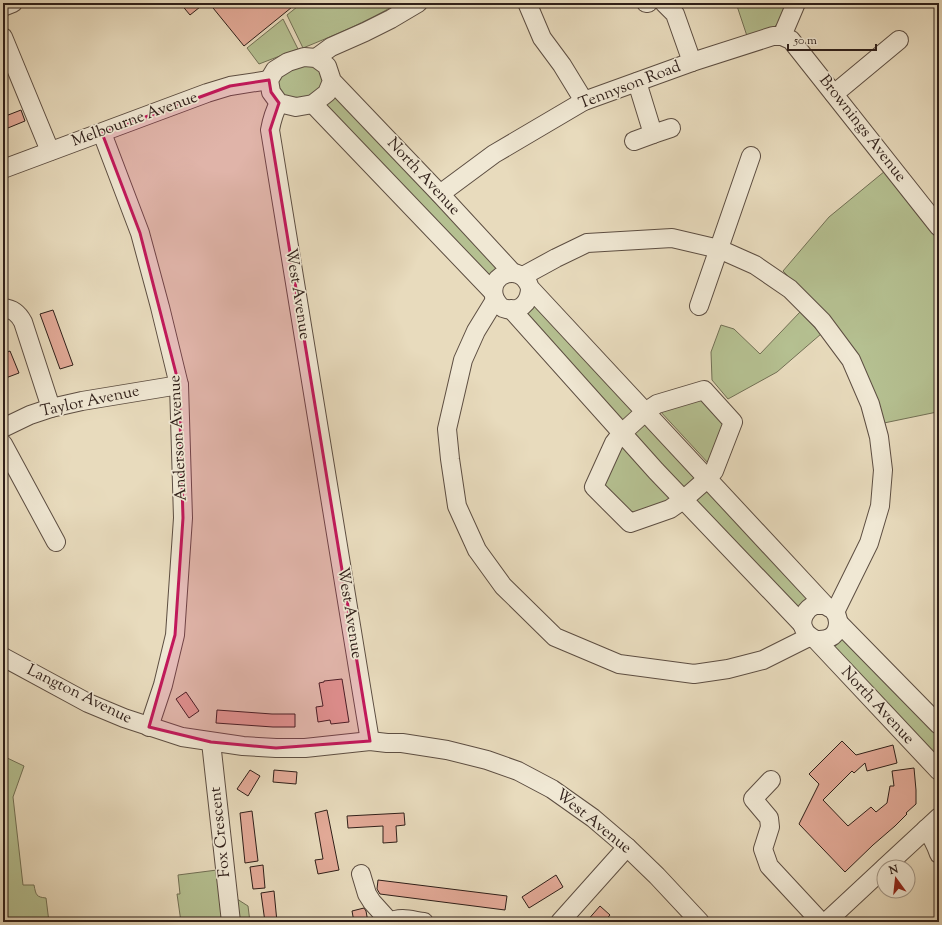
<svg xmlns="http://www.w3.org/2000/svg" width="942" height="925" viewBox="0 0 942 925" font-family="'Sorts Mill Goudy',serif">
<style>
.green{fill:#b5c091;stroke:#727055}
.building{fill:#e4ab99;stroke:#2f1f19}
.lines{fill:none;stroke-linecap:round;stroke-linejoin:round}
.minor-casing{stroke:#5d4e42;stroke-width:20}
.minor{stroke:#f0e8d4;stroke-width:18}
.marked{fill:#c2185b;fill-opacity:0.2;stroke:#c2185b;stroke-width:3;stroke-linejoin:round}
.labels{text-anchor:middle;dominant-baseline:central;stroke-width:3.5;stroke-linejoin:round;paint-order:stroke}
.street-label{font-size:16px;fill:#2f1f19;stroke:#f0e8d4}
</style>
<rect width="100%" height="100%" fill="#e8dbbd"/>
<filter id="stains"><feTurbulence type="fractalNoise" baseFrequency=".005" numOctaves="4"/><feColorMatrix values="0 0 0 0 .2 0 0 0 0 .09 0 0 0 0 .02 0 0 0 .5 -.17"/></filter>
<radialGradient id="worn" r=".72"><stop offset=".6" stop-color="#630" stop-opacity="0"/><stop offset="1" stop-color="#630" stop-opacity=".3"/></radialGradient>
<g class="green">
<path d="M 302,3 L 394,3 L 395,5 C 366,22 335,35 303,48 L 287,15 Z"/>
<path d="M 736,3 L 788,3 L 780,22 L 774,27 L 747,36 Z"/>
<path d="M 283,19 L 298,49 L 259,64 L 247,48 Z"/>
<path d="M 310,64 L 319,68 L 324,76 L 323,91 L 295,102 L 276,90 L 280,75 L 297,67 Z"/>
<path d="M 337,92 L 503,268 L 489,282 L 323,105 Z"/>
<path d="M 885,171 L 930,224 L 939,238 L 939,407 L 937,412 L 884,423 L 824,313 L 783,271 L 829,217 Z"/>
<path d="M 534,301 L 635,411 L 621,423 L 520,314 Z"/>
<path d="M 800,312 L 821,334 L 777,372 L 728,399 L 712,380 L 711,352 L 721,325 L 734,329 L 760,354 Z"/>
<path d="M 699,395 L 727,426 L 709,464 L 659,410 Z"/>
<path d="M 646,423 L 696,476 L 682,489 L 632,436 Z"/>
<path d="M 621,445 L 672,499 L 628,515 L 602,488 Z"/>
<path d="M 708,487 L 812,598 L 797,612 L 692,502 Z"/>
<path d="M 841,632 L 939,735 L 939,764 L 827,645 Z"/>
<path d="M 3,756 L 24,766 L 13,797 L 23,885 L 34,885 C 36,895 36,897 46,898 L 49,922 L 3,922 Z"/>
<path d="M 217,870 L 223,922 L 181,922 L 177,894 L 180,894 L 178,875 Z"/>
<path d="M 237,899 L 248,906 L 250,922 L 240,922 Z"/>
</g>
<g class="building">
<path d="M 180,3 L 205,3 L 190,15 Z"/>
<path d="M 209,3 L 297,3 L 244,46 Z"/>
<path d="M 21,110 L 25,121 L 3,130 L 3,117 Z"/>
<path d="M 53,310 L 73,365 L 60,369 L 40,314 Z"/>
<path d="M 10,351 L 19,373 L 3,379 L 3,354 Z"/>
<path d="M 342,679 L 349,722 L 331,724 L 330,720 L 318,722 L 316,707 L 323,706 L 319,683 L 324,682 L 324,681 Z"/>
<path d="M 186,692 L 199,711 L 189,718 L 176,699 Z"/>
<path d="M 217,710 L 272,714 L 295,714 L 295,727 L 273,727 L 216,723 Z"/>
<path d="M 842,741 L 856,755 L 893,745 L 897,763 L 867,771 L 865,763 L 854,773 L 852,771 L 823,800 L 848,826 L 871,807 L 876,812 L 887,803 L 890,786 L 894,786 L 892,771 L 914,768 L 916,790 L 916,804 L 906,813 L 907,814 L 895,826 L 873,845 L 845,872 L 799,824 L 819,784 L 809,774 Z"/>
<path d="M 250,770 L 260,776 L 248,796 L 237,789 Z"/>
<path d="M 274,770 L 297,772 L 296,784 L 273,782 Z"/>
<path d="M 327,810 L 339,870 L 318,874 L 315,860 L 323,859 L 315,813 Z"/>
<path d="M 252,811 L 258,861 L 245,863 L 240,813 Z"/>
<path d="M 404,813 L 405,825 L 396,826 L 397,842 L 383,843 L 383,826 L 348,828 L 347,816 Z"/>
<path d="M 263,865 L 265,888 L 253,889 L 250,867 Z"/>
<path d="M 556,875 L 563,887 L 529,908 L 522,897 Z"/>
<path d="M 378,880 L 507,896 L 505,910 L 380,894 L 377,889 Z"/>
<path d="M 274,891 L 277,922 L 265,922 L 261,893 Z"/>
<path d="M 600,906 L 610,915 L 604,922 L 586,922 Z"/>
<path d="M 364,908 L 366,911 L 368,922 L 354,922 L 352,911 Z"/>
</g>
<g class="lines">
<defs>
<g id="minor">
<path d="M 646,3 L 648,3"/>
<path d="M 664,3 L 675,14 L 692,62"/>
<path d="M 528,5 L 542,38 L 562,65 L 584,101"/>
<path d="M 3,7 L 13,3"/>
<path d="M 782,36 L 796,3"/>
<path d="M 3,37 L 50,151"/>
<path d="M 316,58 L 331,47 L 365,32 L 391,19 L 418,3"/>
<path d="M 332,81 L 327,93 L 313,104 L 296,107 L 279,103 L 271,92 L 269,80 L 275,70 L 288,62 L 304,57 L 316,58 L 327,66 L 332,81 L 440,194 L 513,273"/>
<path d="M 637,82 L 653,134 L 671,128"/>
<path d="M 834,94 L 899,40"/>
<path d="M 279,103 C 274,112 272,119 270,130 L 364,705 L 370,741"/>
<path d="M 313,104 L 493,292"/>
<path d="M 102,133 L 140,233 L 160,307 L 179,385 L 183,518 L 175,635 L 163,685 L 149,727"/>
<path d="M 634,141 L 653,134"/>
<path d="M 3,169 L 207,93 L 230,86 L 269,80"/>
<path d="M 440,194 L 494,154 L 584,101 L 692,62 L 773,36 L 782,36 L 791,40 L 939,227"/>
<path d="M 523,276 L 556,258 L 587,243 L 672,238 L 719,249 L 755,265 L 790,289 L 822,321 L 851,360 L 870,404 L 879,437 L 883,470 L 880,506 L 869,543 L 835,612"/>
<path d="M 530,288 C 530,303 519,314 503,308 C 499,306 495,300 494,296 C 488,273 522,262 530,288 L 825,605 C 827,607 831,608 833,610 C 841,618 839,634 829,638 C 825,640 820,640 816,640"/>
<path d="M 495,300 L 476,331 L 463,360 L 447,429 L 450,459 L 457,506 L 477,550 L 503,586 L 555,637 L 619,664 L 694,674 L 728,669 L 763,660 L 809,637"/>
<path d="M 699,306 L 751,156"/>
<path d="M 3,308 C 13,309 18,313 23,322 L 51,408"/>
<path d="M 511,309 L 656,471 L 802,624"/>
<path d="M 704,390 L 733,422 L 714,471 L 707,479 L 683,500 L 670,509 L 630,523 L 594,487 L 614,443 L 621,434 L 645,412 L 657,404 Z"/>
<path d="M 3,428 L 30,415 L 51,408 L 82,401 L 179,385"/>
<path d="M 3,444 L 56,542"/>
<path d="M 825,605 C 821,605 818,605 815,605 C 806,608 799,620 804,629 C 806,635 811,637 816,640 L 939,771"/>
<path d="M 838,622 L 939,725"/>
<path d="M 3,657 L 88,703 L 124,718 L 182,737 L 243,746 L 276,748 L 305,748 L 370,741 L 387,743 L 402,743 L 447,750 L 487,760 L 518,771 L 552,789 L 593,818 L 627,847 L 657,876 L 700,922"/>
<path d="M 211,742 L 231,922"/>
<path d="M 771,780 L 753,799 L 769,818 L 770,827 L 763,849 L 769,866 L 821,922"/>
<path d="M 926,829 C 932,837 936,845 939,854"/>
<path d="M 885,867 L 939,817"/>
<path d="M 361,874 L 367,894 L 372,902 L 390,922"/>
<path d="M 391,922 C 400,916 414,921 424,922"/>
<path d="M 560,922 L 627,847"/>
<path d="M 826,922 L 884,868"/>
</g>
</defs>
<use href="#minor" class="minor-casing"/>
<use href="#minor" class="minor"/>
</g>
<path class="marked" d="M 269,80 L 271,92 L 279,103 L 270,130 L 370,741 L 276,748 L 211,742 L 149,727 L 175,635 L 183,518 L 179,385 L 140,233 L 102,133 L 230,86 Z"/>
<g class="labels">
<g class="street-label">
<text transform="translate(630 86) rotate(-21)">Tennyson Road</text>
<text transform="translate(135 120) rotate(-20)">Melbourne Avenue</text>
<text transform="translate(862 129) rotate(52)">Brownings Avenue</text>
<text transform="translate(423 177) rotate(47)">North Avenue</text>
<text transform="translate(297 294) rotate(81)">West Avenue</text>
<text transform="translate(90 402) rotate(-12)">Taylor Avenue</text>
<text transform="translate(179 438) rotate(-93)">Anderson Avenue</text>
<text transform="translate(349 613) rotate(81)">West Avenue</text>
<text transform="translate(79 695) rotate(26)">Langton Avenue</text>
<text transform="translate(877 706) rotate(47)">North Avenue</text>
<text transform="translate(593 822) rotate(39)">West Avenue</text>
<text transform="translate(221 832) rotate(-96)">Fox Crescent</text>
</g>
</g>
<rect width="942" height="925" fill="none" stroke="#e8dbbd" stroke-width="16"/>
<rect x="4" y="4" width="934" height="917" fill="none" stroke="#2f1f19" stroke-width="2"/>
<rect x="8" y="8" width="926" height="909" fill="none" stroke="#2f1f19"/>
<g transform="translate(896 879) rotate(345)"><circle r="19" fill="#f0e8d4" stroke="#a39889"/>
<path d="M0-3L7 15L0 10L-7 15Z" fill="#8f2418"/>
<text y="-6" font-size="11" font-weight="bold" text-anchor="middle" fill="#2f1f19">N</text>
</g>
<path d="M788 44v6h88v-6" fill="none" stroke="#2f1f19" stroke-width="2"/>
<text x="794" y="44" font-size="12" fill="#2f1f19" stroke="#f0e8d4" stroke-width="3" paint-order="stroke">50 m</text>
<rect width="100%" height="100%" filter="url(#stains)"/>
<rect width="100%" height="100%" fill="url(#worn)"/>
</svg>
